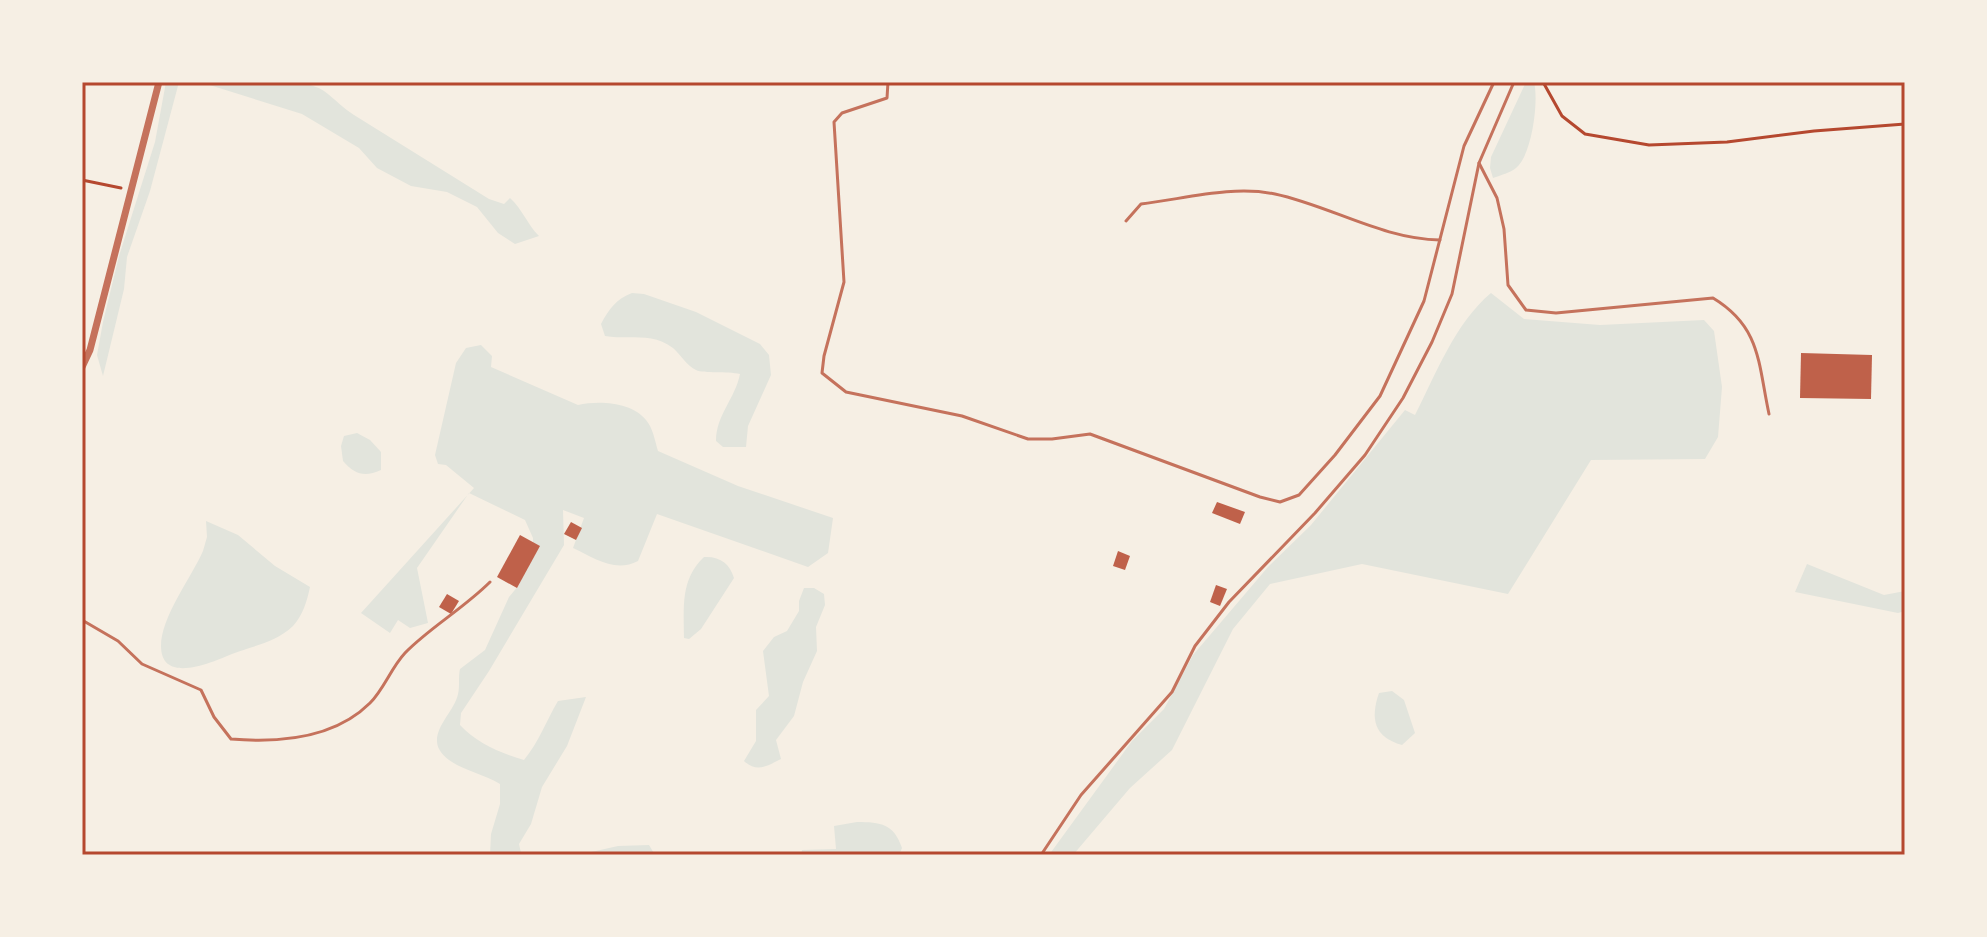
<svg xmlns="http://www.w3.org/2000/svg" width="1987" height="937" viewBox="0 0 1987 937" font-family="Lora,serif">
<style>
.green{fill:#e2e4dc}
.building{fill:#bf614a}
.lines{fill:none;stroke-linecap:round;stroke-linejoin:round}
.path{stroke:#b5482f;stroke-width:3}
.service{stroke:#c5725c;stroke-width:3}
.minor{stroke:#c5725c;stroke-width:7}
.neatline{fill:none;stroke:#b5482f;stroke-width:3}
</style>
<rect width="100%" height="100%" fill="#f6efe4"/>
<g class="green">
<path d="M 166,82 L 179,82 L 150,191 L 127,257 L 124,289 L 103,376 L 97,355 L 103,322 L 119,256 L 155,142 Z"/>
<path d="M 200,82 C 229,82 302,75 324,91 C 335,99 343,108 354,115 L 489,199 L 504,204 L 510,198 C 523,210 527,224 539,236 L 515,244 L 498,233 L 477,207 L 447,192 L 411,186 L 377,168 L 359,148 L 302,114 Z"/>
<path d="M 1526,82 L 1534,82 C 1539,101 1532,155 1516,168 C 1510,173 1501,175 1493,178 L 1490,168 L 1491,157 Z"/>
<path d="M 632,293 L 644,294 L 696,312 L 760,344 L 769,355 L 771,375 L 748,426 L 746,447 L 723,447 L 716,441 C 716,415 735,399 740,374 C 727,371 704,374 696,370 C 686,365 681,355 673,348 C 652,332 628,340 605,336 L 601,324 C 609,309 616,299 632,293 Z"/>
<path d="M 1491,293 L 1524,319 L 1600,325 L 1704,320 L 1714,331 L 1722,387 L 1718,437 L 1705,459 L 1591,460 L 1508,594 L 1362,564 L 1270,584 L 1233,629 L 1172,750 L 1130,788 L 1073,855 L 1049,855 L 1132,741 L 1164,709 L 1193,655 L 1268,567 L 1311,525 L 1405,410 L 1415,415 C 1436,374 1455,323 1491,293 Z"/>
<path d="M 481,345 L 492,356 L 491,367 L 578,405 C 599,400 632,402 646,420 C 653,428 655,441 658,451 L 738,486 L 833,518 L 828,553 L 808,567 L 657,514 L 638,561 C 615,573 594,558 573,548 L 584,518 L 563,510 L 564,545 L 489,671 L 461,713 L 460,725 C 477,743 500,753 524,760 C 539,742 546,721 558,701 L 586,697 L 567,746 L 542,787 L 531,824 L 519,844 L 521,853 L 530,855 L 490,855 L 491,834 L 500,804 L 500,784 C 484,774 464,771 449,760 C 419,738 454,715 458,694 C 460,686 458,677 460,669 L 485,650 L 509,597 L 519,585 L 533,549 L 533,538 L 525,520 L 469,493 L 417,568 L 428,623 L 410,628 L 398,620 L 390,633 L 361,613 L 474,488 L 446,465 L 438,464 L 435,455 L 456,363 L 466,348 Z"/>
<path d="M 357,433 L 370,440 L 381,452 L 381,470 C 365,477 355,475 343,461 L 341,446 L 344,436 Z"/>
<path d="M 206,521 L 238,535 L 275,566 L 310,587 C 307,601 303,615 293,626 C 275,643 255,645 232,654 C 215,661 161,686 161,646 C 161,617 191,578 203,551 L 207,537 Z"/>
<path d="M 704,557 C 720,556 730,564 734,578 L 701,629 L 689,639 L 684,638 C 684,607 680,580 704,557 Z"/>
<path d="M 1807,564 L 1884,595 L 1905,591 L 1905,611 L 1898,613 L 1795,592 Z"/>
<path d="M 804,588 L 814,588 L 824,594 L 825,605 L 816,627 L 817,651 L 803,682 L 794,716 L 776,740 L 781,759 C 767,766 757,773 744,761 L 756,741 L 756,710 L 769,696 L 763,651 L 774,637 L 787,631 L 799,611 L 799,601 Z"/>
<path d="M 1392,691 L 1404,700 L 1415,733 L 1402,745 C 1374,737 1370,719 1379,693 Z"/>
<path d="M 857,822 C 881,822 894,824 902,848 L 899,855 L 801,855 L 802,850 L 836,849 L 834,826 Z"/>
<path d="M 649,845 L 655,855 L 578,855 L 618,846 Z"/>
</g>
<g class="building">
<path d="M 1801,353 L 1872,355 L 1871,399 L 1800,398 Z"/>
<path d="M 1217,502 L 1245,512 L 1240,524 L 1212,513 Z"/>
<path d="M 571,522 L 582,528 L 576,540 L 564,534 Z"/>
<path d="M 520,535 L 540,546 L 517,588 L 497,577 Z"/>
<path d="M 1118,551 L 1130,556 L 1125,570 L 1113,566 Z"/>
<path d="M 1216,585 L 1227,589 L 1220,606 L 1210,602 Z"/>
<path d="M 447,594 L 459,601 L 451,614 L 439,607 Z"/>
</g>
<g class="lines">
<g class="path">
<path d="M 1543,82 L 1562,116 L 1585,134 L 1649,145 L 1727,142 L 1814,131 L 1905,124"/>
<path d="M 82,180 L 121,188"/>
</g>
<g class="service">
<path d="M 888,82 L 887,98 L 842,113 L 834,122 L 844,282 L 824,356 L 822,373 L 846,392 L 962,416 L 1028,439 L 1052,439 L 1090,434 L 1260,497 L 1280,502 L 1299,495 L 1335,455 L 1380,396 L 1424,301 L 1464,146 L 1494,82"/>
<path d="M 1479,163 L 1497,198 L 1504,229 L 1508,285 L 1526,310 L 1556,313 L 1713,298 C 1761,327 1758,363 1769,414"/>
<path d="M 1126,221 L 1141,204 C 1184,199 1232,185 1275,194 C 1331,206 1382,239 1440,240"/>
<path d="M 82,620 L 118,641 L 142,664 L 201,690 L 214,717 L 231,739 C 279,743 334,739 370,703 C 384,689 391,668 405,653 C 428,629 464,608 490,582"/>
<path d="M 1041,855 L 1081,795 L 1172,692 L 1195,646 L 1229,602 L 1315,513 L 1365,455 L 1403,398 L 1432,342 L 1452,294 L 1479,163 L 1514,82"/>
</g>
<path class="minor" d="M 82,367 L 90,350 L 159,82"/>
</g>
<rect width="1987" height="937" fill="none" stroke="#f6efe4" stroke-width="168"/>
<rect x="84" y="84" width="1819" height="769" class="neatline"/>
</svg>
